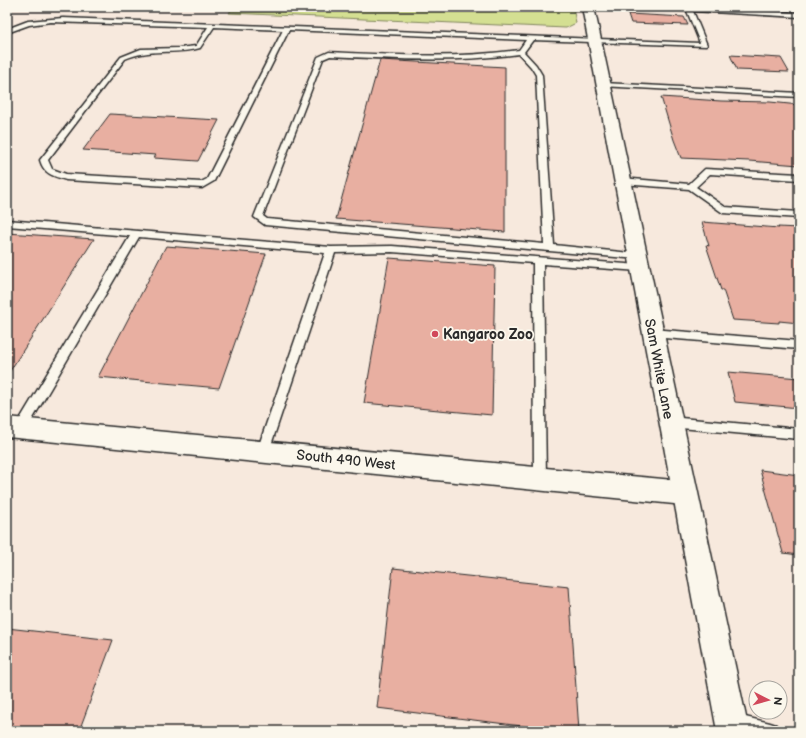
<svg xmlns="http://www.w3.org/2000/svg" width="806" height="738" viewBox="0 0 806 738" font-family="'Balsamiq Sans',sans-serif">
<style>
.green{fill:#d4df92;stroke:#80855e}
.building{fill:#e8afa1;stroke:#2b2b2b}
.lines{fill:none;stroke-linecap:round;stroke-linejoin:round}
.lane-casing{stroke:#2b2b2b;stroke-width:3}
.street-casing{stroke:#2b2b2b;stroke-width:3}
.secondary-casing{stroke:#2b2b2b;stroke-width:3}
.lane{fill:#fbf7ec;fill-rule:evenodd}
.street{fill:#fbf7ec;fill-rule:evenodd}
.secondary{fill:#fbf7ec;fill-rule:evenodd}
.poi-dot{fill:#d1495b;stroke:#fbf7ec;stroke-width:1.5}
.labels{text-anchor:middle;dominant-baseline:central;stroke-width:3.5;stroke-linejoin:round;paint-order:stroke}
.poi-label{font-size:14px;font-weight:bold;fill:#2b2b2b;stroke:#fbf7ec;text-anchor:start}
.street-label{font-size:14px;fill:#2b2b2b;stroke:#fbf7ec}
</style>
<rect width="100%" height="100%" fill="#f7e9dd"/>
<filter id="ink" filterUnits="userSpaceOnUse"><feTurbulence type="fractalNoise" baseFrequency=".025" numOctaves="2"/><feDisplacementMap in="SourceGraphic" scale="8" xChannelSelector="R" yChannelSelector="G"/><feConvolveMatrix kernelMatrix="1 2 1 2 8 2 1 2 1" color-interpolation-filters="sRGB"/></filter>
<g filter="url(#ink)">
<path class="green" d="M 233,7 L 573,7 L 576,23 L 566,28 L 229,13 Z"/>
<g class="building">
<path d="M 628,14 L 684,17 L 688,25 L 631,23 Z"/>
<path d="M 730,55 L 781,58 L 789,72 L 737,70 Z"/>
<path d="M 380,60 L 505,67 L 505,232 L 336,219 Z"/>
<path d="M 661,97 L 721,101 L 770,102 L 799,105 L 799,165 L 749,161 L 681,158 L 674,140 Z"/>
<path d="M 110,114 L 219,120 L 198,161 L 154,158 L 156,155 L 83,150 Z"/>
<path d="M 702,222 L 779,228 L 778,227 L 799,228 L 799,323 L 779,321 L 779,323 L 733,320 L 723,290 L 721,290 L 706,245 L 709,246 Z"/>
<path d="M 7,233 L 94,239 L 10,371 L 7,371 Z"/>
<path d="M 166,246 L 266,254 L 219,388 L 98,377 Z"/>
<path d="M 389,258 L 495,266 L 492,415 L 364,403 Z"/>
<path d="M 728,372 L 799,378 L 799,408 L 735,402 Z"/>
<path d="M 760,470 L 799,475 L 799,555 L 783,553 Z"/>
<path d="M 393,568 L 569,587 L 579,731 L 562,731 L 377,708 Z"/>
<path d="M 7,628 L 113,640 L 79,731 L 7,731 Z"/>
</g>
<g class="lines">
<defs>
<g id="lane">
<path d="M 648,7 L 684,7 L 799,13 L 799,17 L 693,11 L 707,45 L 706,46 L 533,40 L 524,52 L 536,65 L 542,75 L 554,245 L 640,254 L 642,256 L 637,259 L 265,225 L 254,217 L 318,57 L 329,52 C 393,55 456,59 519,50 L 526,40 L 289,30 L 214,181 L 202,188 L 66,180 C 53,176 44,174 40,160 L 121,57 L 141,49 L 179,48 L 196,46 L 208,27 L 51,22 L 29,25 L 7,33 L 7,29 L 28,21 L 63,18 L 700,43 L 687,11 L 651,9 ZM 214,27 L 283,30 L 207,179 L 201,182 L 66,174 L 52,169 L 48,160 L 125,59 C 149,48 175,55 200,48 ZM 519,54 L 531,67 L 536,75 L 544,244 L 267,219 L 263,216 L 323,59 L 330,56 C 393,59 456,63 519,54 Z"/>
<path d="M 603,83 L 799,93 L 799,97 L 601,86 L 601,84 Z"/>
<path d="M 705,169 L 799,174 L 799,180 L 710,174 L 696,187 L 725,207 L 799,212 L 799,218 L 723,213 L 689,189 L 622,184 L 618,181 L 622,178 L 689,184 Z"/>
<path d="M 7,220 L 331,247 L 392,246 L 639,265 L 644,268 L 639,271 L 543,264 L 546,479 L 544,483 L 540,485 L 536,483 L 534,479 L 533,263 L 392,252 L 335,253 L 269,451 L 267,455 L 263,457 L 259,455 L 257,451 L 325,253 L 139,237 L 25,432 L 21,433 L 17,432 L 15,428 L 17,424 L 130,236 L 7,226 Z"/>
<path d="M 652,329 L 799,341 L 799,349 L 652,337 L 648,336 L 647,333 L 648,330 Z"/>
<path d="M 670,417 L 799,429 L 799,439 L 670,427 L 666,426 L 664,422 L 666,418 Z"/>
<path d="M 733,714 L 770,723 L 776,725 L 778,731 L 733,730 L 727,728 L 725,722 L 727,716 Z"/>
</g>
<path id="street" d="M 7,417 L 684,481 L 693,484 L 697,493 L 693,502 L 684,505 L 7,437 Z"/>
<path id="secondary" d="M 582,7 L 594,7 L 749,731 L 717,731 Z"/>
</defs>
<use href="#lane" class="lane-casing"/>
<use href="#street" class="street-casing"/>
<use href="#secondary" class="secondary-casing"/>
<use href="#lane" class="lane"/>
<use href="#street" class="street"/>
<use href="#secondary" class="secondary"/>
</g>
</g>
<circle class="poi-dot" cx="435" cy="334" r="4"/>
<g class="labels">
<g class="poi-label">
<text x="443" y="334">Kangaroo Zoo</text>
</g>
<g class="street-label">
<text transform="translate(659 369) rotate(79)">Sam White Lane</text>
<text transform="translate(346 460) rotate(6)">South 490 West</text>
</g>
</g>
<rect width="806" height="738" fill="none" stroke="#fbf7ec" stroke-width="24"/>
<rect x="12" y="12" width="782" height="714" fill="none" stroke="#2b2b2b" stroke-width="1.5" filter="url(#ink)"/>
<g transform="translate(768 700) rotate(96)"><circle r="19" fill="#fbf7ec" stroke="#a8a59f"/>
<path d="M0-3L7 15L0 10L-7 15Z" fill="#d1495b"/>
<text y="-6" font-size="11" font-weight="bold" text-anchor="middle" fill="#2b2b2b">N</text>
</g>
</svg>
